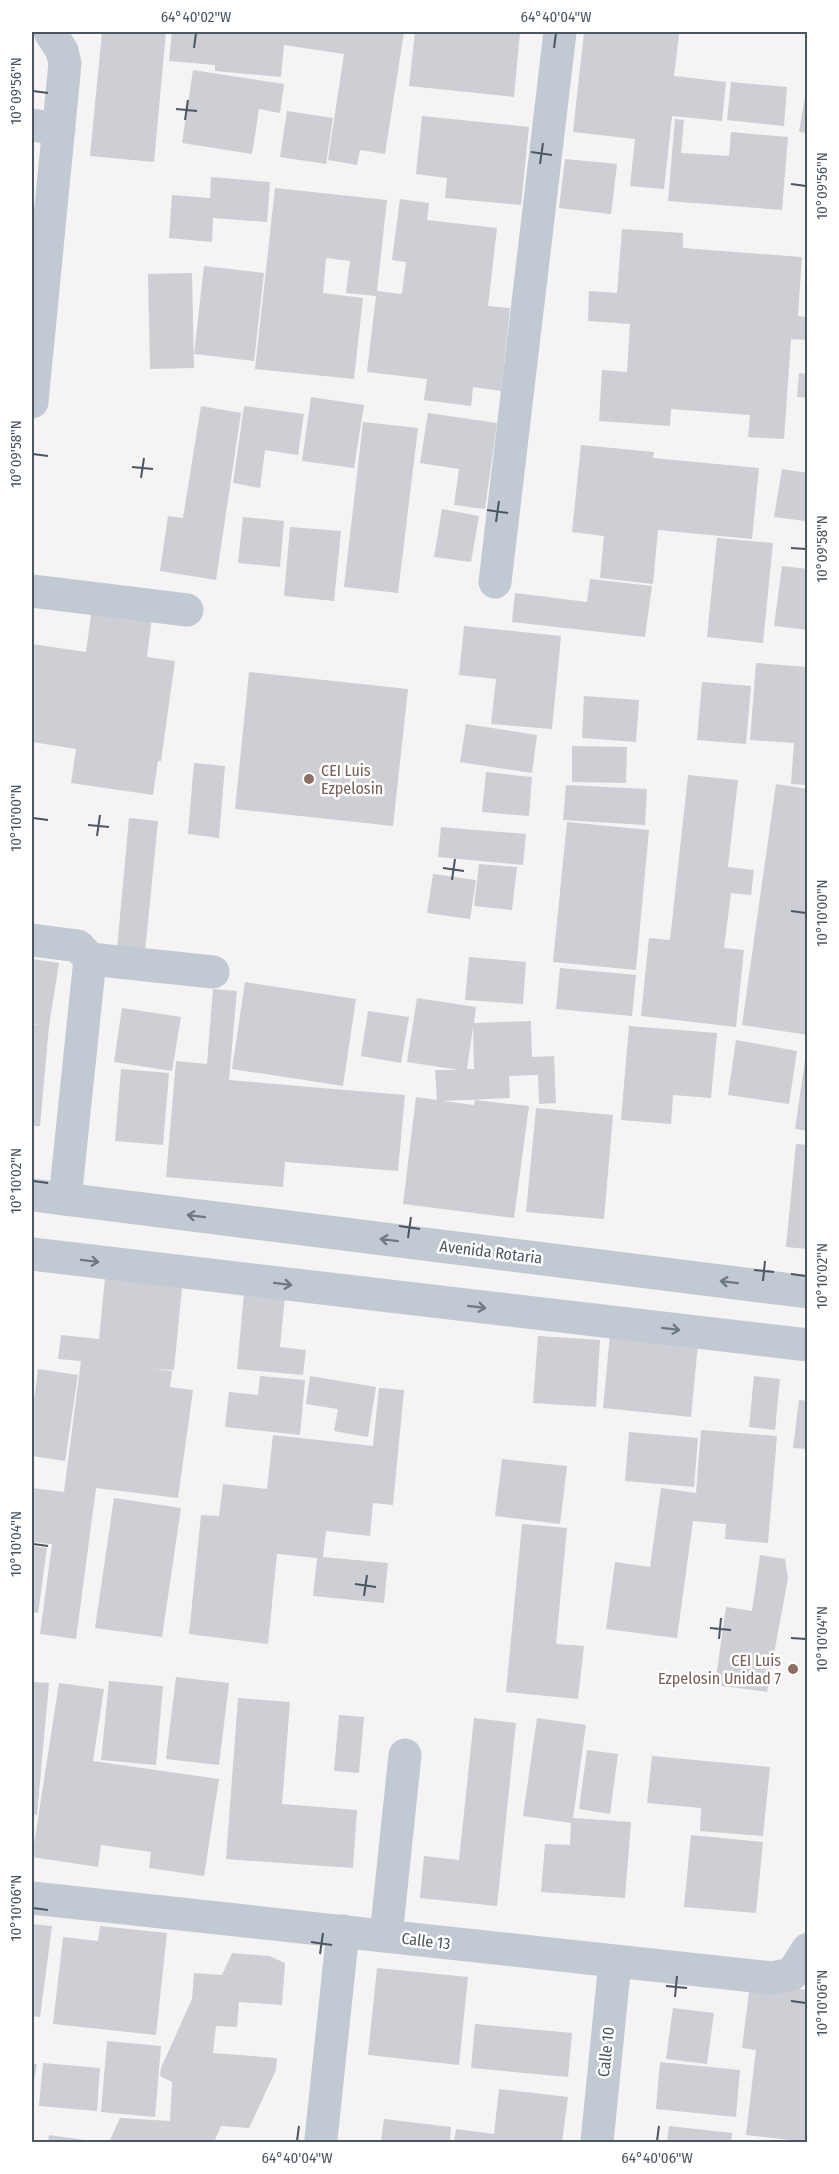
<svg xmlns="http://www.w3.org/2000/svg" width="839" height="2174" viewBox="0 0 839 2174" font-family="'Fira Sans Condensed',sans-serif">
<style>
.building{fill:#cdcfd5;fill-rule:evenodd}
.lines{fill:none;stroke-linecap:round;stroke-linejoin:round}
.minor{stroke:#c1cad2;stroke-width:33}
.oneway{stroke:#6e7983}
.ticks{fill:none;stroke:#4a5661;stroke-width:2}
.education-dot{fill:#8d6e63;stroke:#fff;stroke-width:2}
.labels{text-anchor:middle;dominant-baseline:central;stroke-width:5;stroke-linejoin:round;paint-order:stroke}
.education-label{font-size:16px;fill:#785e54;stroke:#fff;text-anchor:start}
.street-label{font-size:16px;fill:#4a5661;stroke:#fff}
.neatline{fill:none;stroke:#4a5661;stroke-width:2}
.ticks-label{font-size:15px;text-anchor:middle;fill:#4a5661}
</style>
<rect width="100%" height="100%" fill="#f5f3f3"/>
<g class="building">
<path d="M 102,32 L 166,32 L 154,162 L 90,156 Z"/>
<path d="M 172,32 L 286,32 L 286,38 L 286,32 L 404,32 L 385,154 L 360,150 L 357,165 L 328,160 L 344,54 L 284,45 L 281,77 L 215,71 L 215,65 L 169,61 Z"/>
<path d="M 415,32 L 520,32 L 514,97 L 409,86 Z"/>
<path d="M 584,32 L 656,32 L 679,34 L 674,76 L 726,82 L 722,121 L 672,116 L 664,189 L 630,186 L 635,139 L 573,132 Z"/>
<path d="M 193,70 L 284,84 L 280,113 L 259,109 L 252,154 L 182,143 Z"/>
<path d="M 731,82 L 787,87 L 784,126 L 727,120 Z"/>
<path d="M 806,91 L 808,91 L 808,133 L 799,132 Z"/>
<path d="M 287,111 L 333,118 L 326,164 L 280,157 Z"/>
<path d="M 422,116 L 529,127 L 521,205 L 445,198 L 447,178 L 416,174 Z"/>
<path d="M 675,119 L 684,120 L 681,153 L 729,156 L 731,132 L 788,137 L 782,210 L 668,201 Z"/>
<path d="M 565,159 L 617,164 L 611,214 L 559,208 Z"/>
<path d="M 211,177 L 270,182 L 267,222 L 213,218 L 212,242 L 169,238 L 172,195 L 210,198 Z"/>
<path d="M 275,188 L 387,200 L 377,291 L 402,294 L 406,262 L 392,260 L 400,199 L 429,203 L 427,220 L 497,228 L 488,306 L 510,308 L 501,391 L 473,387 L 471,406 L 424,400 L 427,379 L 367,372 L 376,296 L 346,293 L 350,261 L 326,258 L 323,293 L 363,298 L 354,379 L 255,369 Z"/>
<path d="M 622,229 L 683,233 L 683,248 L 802,257 L 798,316 L 808,317 L 808,340 L 791,339 L 784,439 L 748,437 L 750,415 L 671,409 L 670,426 L 599,421 L 602,370 L 627,372 L 630,324 L 588,321 L 589,291 L 617,293 Z"/>
<path d="M 204,266 L 264,273 L 254,361 L 194,354 Z"/>
<path d="M 192,273 L 194,368 L 150,369 L 148,274 Z"/>
<path d="M 799,373 L 808,374 L 808,398 L 797,397 Z"/>
<path d="M 311,397 L 364,405 L 354,468 L 302,461 Z"/>
<path d="M 201,406 L 241,413 L 216,580 L 160,571 L 168,516 L 183,518 Z"/>
<path d="M 244,406 L 304,414 L 298,455 L 265,450 L 260,488 L 233,483 Z"/>
<path d="M 428,413 L 497,423 L 485,509 L 454,505 L 459,469 L 420,463 Z"/>
<path d="M 363,422 L 418,428 L 398,593 L 344,587 Z"/>
<path d="M 581,445 L 654,452 L 653,458 L 759,468 L 752,539 L 658,530 L 653,584 L 600,578 L 604,536 L 572,532 Z"/>
<path d="M 782,469 L 808,473 L 808,503 L 805,521 L 774,517 Z"/>
<path d="M 442,509 L 479,516 L 471,562 L 434,557 Z"/>
<path d="M 243,517 L 284,521 L 280,567 L 238,563 Z"/>
<path d="M 290,527 L 341,531 L 334,601 L 284,596 Z"/>
<path d="M 717,538 L 773,543 L 763,643 L 707,637 Z"/>
<path d="M 782,566 L 808,569 L 808,630 L 774,626 Z"/>
<path d="M 590,579 L 652,586 L 645,637 L 512,622 L 515,593 L 587,602 Z"/>
<path d="M 92,608 L 152,616 L 147,657 L 175,661 L 161,761 L 158,761 L 153,795 L 71,783 L 76,749 L 32,742 L 32,644 L 86,652 Z"/>
<path d="M 464,626 L 561,636 L 552,729 L 491,724 L 496,679 L 459,675 Z"/>
<path d="M 756,663 L 808,667 L 808,785 L 791,784 L 794,743 L 750,740 Z"/>
<path d="M 249,672 L 408,689 L 393,826 L 235,809 Z"/>
<path d="M 702,682 L 751,686 L 746,744 L 697,740 Z"/>
<path d="M 584,696 L 639,700 L 636,742 L 582,738 Z"/>
<path d="M 466,724 L 537,735 L 532,773 L 460,762 Z"/>
<path d="M 572,746 L 627,747 L 626,783 L 572,782 Z"/>
<path d="M 194,763 L 225,766 L 219,838 L 188,834 Z"/>
<path d="M 486,772 L 532,777 L 529,816 L 482,812 Z"/>
<path d="M 688,775 L 738,780 L 728,867 L 754,870 L 751,895 L 731,893 L 724,948 L 744,950 L 736,1027 L 641,1016 L 649,938 L 670,940 Z"/>
<path d="M 776,784 L 808,789 L 808,1035 L 742,1025 Z"/>
<path d="M 566,785 L 647,789 L 645,825 L 563,820 Z"/>
<path d="M 129,818 L 158,821 L 145,952 L 117,949 Z"/>
<path d="M 567,822 L 649,830 L 636,970 L 553,962 Z"/>
<path d="M 441,827 L 526,834 L 523,865 L 438,857 Z"/>
<path d="M 479,864 L 517,867 L 512,910 L 474,906 Z"/>
<path d="M 433,874 L 476,880 L 470,919 L 427,913 Z"/>
<path d="M 469,957 L 526,962 L 523,1004 L 465,1000 Z"/>
<path d="M 32,959 L 59,963 L 49,1026 L 40,1126 L 32,1126 L 32,1024 L 40,1025 L 32,1023 Z"/>
<path d="M 560,968 L 636,975 L 632,1016 L 556,1009 Z"/>
<path d="M 245,982 L 356,999 L 343,1086 L 232,1069 Z"/>
<path d="M 213,989 L 237,991 L 229,1080 L 405,1095 L 398,1171 L 285,1162 L 283,1187 L 166,1177 L 176,1061 L 207,1064 Z"/>
<path d="M 417,998 L 476,1007 L 474,1023 L 531,1021 L 532,1057 L 554,1056 L 556,1103 L 539,1104 L 538,1075 L 509,1076 L 510,1098 L 443,1101 L 474,1105 L 475,1100 L 529,1106 L 514,1218 L 403,1204 L 416,1097 L 437,1100 L 435,1070 L 459,1070 L 407,1062 ZM 473,1027 L 474,1069 L 467,1069 Z"/>
<path d="M 122,1008 L 181,1017 L 172,1071 L 114,1062 Z"/>
<path d="M 368,1011 L 409,1017 L 401,1063 L 361,1056 Z"/>
<path d="M 629,1026 L 717,1033 L 711,1098 L 673,1095 L 671,1124 L 621,1120 Z"/>
<path d="M 736,1040 L 797,1051 L 789,1104 L 728,1095 Z"/>
<path d="M 806,1053 L 808,1053 L 808,1131 L 795,1129 Z"/>
<path d="M 121,1069 L 169,1073 L 163,1145 L 115,1141 Z"/>
<path d="M 536,1108 L 613,1115 L 604,1219 L 526,1212 Z"/>
<path d="M 796,1144 L 808,1145 L 808,1249 L 786,1247 Z"/>
<path d="M 106,1268 L 183,1277 L 174,1370 L 153,1369 L 172,1371 L 170,1387 L 193,1390 L 178,1498 L 96,1488 L 76,1639 L 40,1634 L 52,1544 L 32,1542 L 32,1488 L 64,1492 L 81,1361 L 58,1359 L 61,1335 L 99,1339 Z"/>
<path d="M 244,1292 L 285,1296 L 280,1347 L 306,1350 L 303,1375 L 237,1369 Z"/>
<path d="M 611,1324 L 699,1333 L 691,1417 L 603,1408 Z"/>
<path d="M 538,1336 L 600,1340 L 596,1407 L 533,1403 Z"/>
<path d="M 38,1369 L 78,1375 L 65,1461 L 32,1456 L 32,1417 Z"/>
<path d="M 260,1376 L 305,1380 L 300,1435 L 225,1427 L 229,1392 L 258,1395 Z"/>
<path d="M 310,1376 L 376,1387 L 368,1437 L 334,1431 L 338,1409 L 306,1404 Z"/>
<path d="M 754,1376 L 780,1379 L 775,1430 L 749,1427 Z"/>
<path d="M 379,1388 L 404,1390 L 393,1505 L 373,1503 L 370,1536 L 326,1531 L 323,1557 L 388,1563 L 384,1603 L 313,1596 L 317,1558 L 277,1554 L 268,1644 L 189,1634 L 201,1515 L 219,1516 L 223,1484 L 267,1489 L 273,1435 L 373,1446 Z"/>
<path d="M 799,1400 L 808,1401 L 808,1449 L 793,1448 Z"/>
<path d="M 701,1430 L 777,1436 L 768,1543 L 725,1539 L 726,1524 L 693,1521 L 677,1638 L 606,1629 L 615,1562 L 650,1567 L 661,1488 L 696,1493 Z"/>
<path d="M 629,1432 L 698,1438 L 694,1487 L 625,1481 Z"/>
<path d="M 502,1459 L 567,1466 L 560,1524 L 495,1516 Z"/>
<path d="M 114,1498 L 181,1508 L 162,1637 L 95,1628 Z"/>
<path d="M 522,1524 L 567,1528 L 556,1644 L 584,1646 L 578,1699 L 506,1692 Z"/>
<path d="M 32,1546 L 47,1548 L 38,1613 L 32,1612 Z"/>
<path d="M 760,1555 L 785,1559 L 788,1578 L 767,1692 L 715,1685 L 726,1607 L 752,1611 Z"/>
<path d="M 176,1677 L 229,1683 L 219,1765 L 166,1759 Z"/>
<path d="M 109,1681 L 163,1686 L 156,1765 L 101,1760 Z"/>
<path d="M 32,1682 L 49,1683 L 37,1815 L 32,1814 Z"/>
<path d="M 59,1683 L 104,1689 L 93,1761 L 219,1779 L 204,1876 L 149,1868 L 151,1852 L 101,1845 L 98,1867 L 32,1857 Z"/>
<path d="M 238,1698 L 290,1702 L 282,1804 L 357,1810 L 353,1868 L 226,1859 Z"/>
<path d="M 339,1715 L 364,1717 L 359,1773 L 334,1771 Z"/>
<path d="M 474,1718 L 516,1723 L 497,1906 L 420,1898 L 424,1856 L 459,1860 Z"/>
<path d="M 537,1718 L 586,1725 L 573,1818 L 631,1822 L 625,1898 L 541,1892 L 545,1844 L 570,1845 L 571,1823 L 523,1816 Z"/>
<path d="M 587,1750 L 618,1754 L 610,1814 L 579,1809 Z"/>
<path d="M 652,1756 L 770,1767 L 763,1836 L 700,1831 L 701,1808 L 647,1803 Z"/>
<path d="M 691,1835 L 763,1842 L 756,1913 L 684,1907 Z"/>
<path d="M 32,1924 L 52,1926 L 40,2017 L 32,2016 Z"/>
<path d="M 100,1926 L 167,1933 L 156,2035 L 53,2024 L 63,1937 L 98,1941 Z"/>
<path d="M 232,1953 L 269,1956 L 285,1963 L 282,2005 L 239,2002 L 237,2027 L 216,2026 L 213,2053 L 277,2058 L 276,2070 L 249,2128 L 221,2126 L 214,2142 L 115,2142 L 110,2140 L 120,2118 L 170,2121 L 172,2082 L 160,2076 L 161,2068 L 192,1999 L 194,1973 L 222,1975 Z"/>
<path d="M 377,1968 L 468,1977 L 459,2065 L 368,2055 Z"/>
<path d="M 750,1984 L 808,1990 L 808,2142 L 746,2135 L 756,2050 L 742,2048 Z"/>
<path d="M 673,2008 L 714,2013 L 707,2064 L 666,2059 Z"/>
<path d="M 475,2024 L 572,2033 L 568,2077 L 471,2068 Z"/>
<path d="M 107,2041 L 161,2046 L 155,2117 L 101,2112 Z"/>
<path d="M 660,2062 L 740,2070 L 736,2117 L 656,2109 Z"/>
<path d="M 32,2063 L 37,2064 L 33,2088 L 32,2088 Z"/>
<path d="M 43,2063 L 100,2068 L 97,2111 L 39,2106 Z"/>
<path d="M 499,2089 L 568,2097 L 562,2142 L 454,2142 L 456,2129 L 494,2134 Z"/>
<path d="M 384,2119 L 451,2127 L 450,2142 L 381,2142 Z"/>
<path d="M 669,2126 L 732,2133 L 731,2142 L 667,2142 Z"/>
<path d="M 49,2135 L 92,2141 L 92,2142 L 48,2142 Z"/>
</g>
<g class="lines">
<g class="minor">
<path d="M 32,125 L 59,129"/>
<path d="M 32,402 L 65,63 L 62,51 L 50,32"/>
<path d="M 495,582 L 560,32"/>
<path d="M 32,591 L 187,610"/>
<path d="M 32,940 L 78,946 L 90,959 L 65,1199"/>
<path d="M 90,959 L 213,972"/>
<path d="M 32,1195 L 808,1292"/>
<path d="M 32,1254 L 808,1345"/>
<path d="M 32,1898 L 772,1978 L 792,1974 L 808,1949"/>
<path d="M 386,1936 L 405,1755"/>
<path d="M 321,2139 L 343,1931"/>
<path d="M 597,2142 L 615,1962"/>
</g>
</g>
<defs><path id="oneway-shaft" d="M-6 0H5M1.5-3L5.5 0L1.5 3" fill="none" stroke-width="1.6" stroke-linecap="round" stroke-linejoin="round" transform="scale(1.5)"/></defs>
<g class="oneway">
<use href="#oneway-shaft" transform="translate(196 1216) rotate(-173)"/>
<use href="#oneway-shaft" transform="translate(389 1240) rotate(-173)"/>
<use href="#oneway-shaft" transform="translate(90 1261) rotate(7)"/>
<use href="#oneway-shaft" transform="translate(729 1282) rotate(-173)"/>
<use href="#oneway-shaft" transform="translate(283 1284) rotate(7)"/>
<use href="#oneway-shaft" transform="translate(477 1307) rotate(7)"/>
<use href="#oneway-shaft" transform="translate(671 1329) rotate(7)"/>
</g>
<path class="ticks" d="M 194,48 L 196,33M 554,48 L 556,33M 33,91 L 48,93M 176,109 L 197,111M 185,120 L 188,100M 531,152 L 552,155M 540,164 L 543,143M 791,184 L 806,186M 33,454 L 48,456M 132,467 L 153,469M 141,478 L 144,458M 487,510 L 508,513M 496,522 L 499,501M 791,548 L 806,549M 33,818 L 48,820M 88,825 L 109,827M 97,836 L 100,815M 443,868 L 464,871M 452,880 L 455,859M 791,911 L 806,913M 33,1181 L 48,1183M 399,1226 L 420,1229M 408,1238 L 411,1217M 754,1270 L 774,1272M 791,1274 L 806,1276M 763,1281 L 765,1261M 33,1544 L 48,1546M 355,1584 L 376,1587M 364,1596 L 367,1575M 710,1628 L 731,1630M 791,1638 L 806,1639M 719,1639 L 721,1618M 33,1908 L 48,1910M 311,1942 L 332,1945M 320,1954 L 323,1933M 666,1986 L 687,1988M 675,1997 L 677,1976M 791,2001 L 806,2003M 297,2141 L 299,2126M 657,2141 L 659,2126"/>
<g class="education-dot">
<circle cx="309" cy="779" r="6"/>
<circle cx="793" cy="1669" r="6"/>
</g>
<g class="labels">
<g class="education-label">
<text x="321" y="770">CEI Luis<tspan x="321" dy="18">Ezpelosin</tspan></text>
<text x="781" y="1660" text-anchor="end">CEI Luis<tspan x="781" dy="18">Ezpelosin Unidad 7</tspan></text>
</g>
<g class="street-label">
<text transform="translate(491 1252) rotate(7)">Avenida Rotaria</text>
<text transform="translate(426 1941) rotate(7)">Calle 13</text>
<text transform="translate(606 2052) rotate(-84)">Calle 10</text>
</g>
</g>
<rect width="839" height="2174" fill="none" stroke="#ffffff" stroke-width="66"/>
<rect x="33" y="33" width="773" height="2108" class="neatline"/>
<g class="ticks-label">
<text x="196" y="22">64°40'02"W</text>
<text x="556" y="22">64°40'04"W</text>
<text transform="translate(16 91) rotate(-90)" y="5">10°09'56"N</text>
<text transform="translate(822 186) rotate(-90)" y="5">10°09'56"N</text>
<text transform="translate(16 454) rotate(-90)" y="5">10°09'58"N</text>
<text transform="translate(822 549) rotate(-90)" y="5">10°09'58"N</text>
<text transform="translate(16 818) rotate(-90)" y="5">10°10'00"N</text>
<text transform="translate(822 913) rotate(-90)" y="5">10°10'00"N</text>
<text transform="translate(16 1181) rotate(-90)" y="5">10°10'02"N</text>
<text transform="translate(822 1276) rotate(-90)" y="5">10°10'02"N</text>
<text transform="translate(16 1544) rotate(-90)" y="5">10°10'04"N</text>
<text transform="translate(822 1639) rotate(-90)" y="5">10°10'04"N</text>
<text transform="translate(16 1908) rotate(-90)" y="5">10°10'06"N</text>
<text transform="translate(822 2003) rotate(-90)" y="5">10°10'06"N</text>
<text x="297" y="2163">64°40'04"W</text>
<text x="657" y="2163">64°40'06"W</text>
</g>
</svg>
